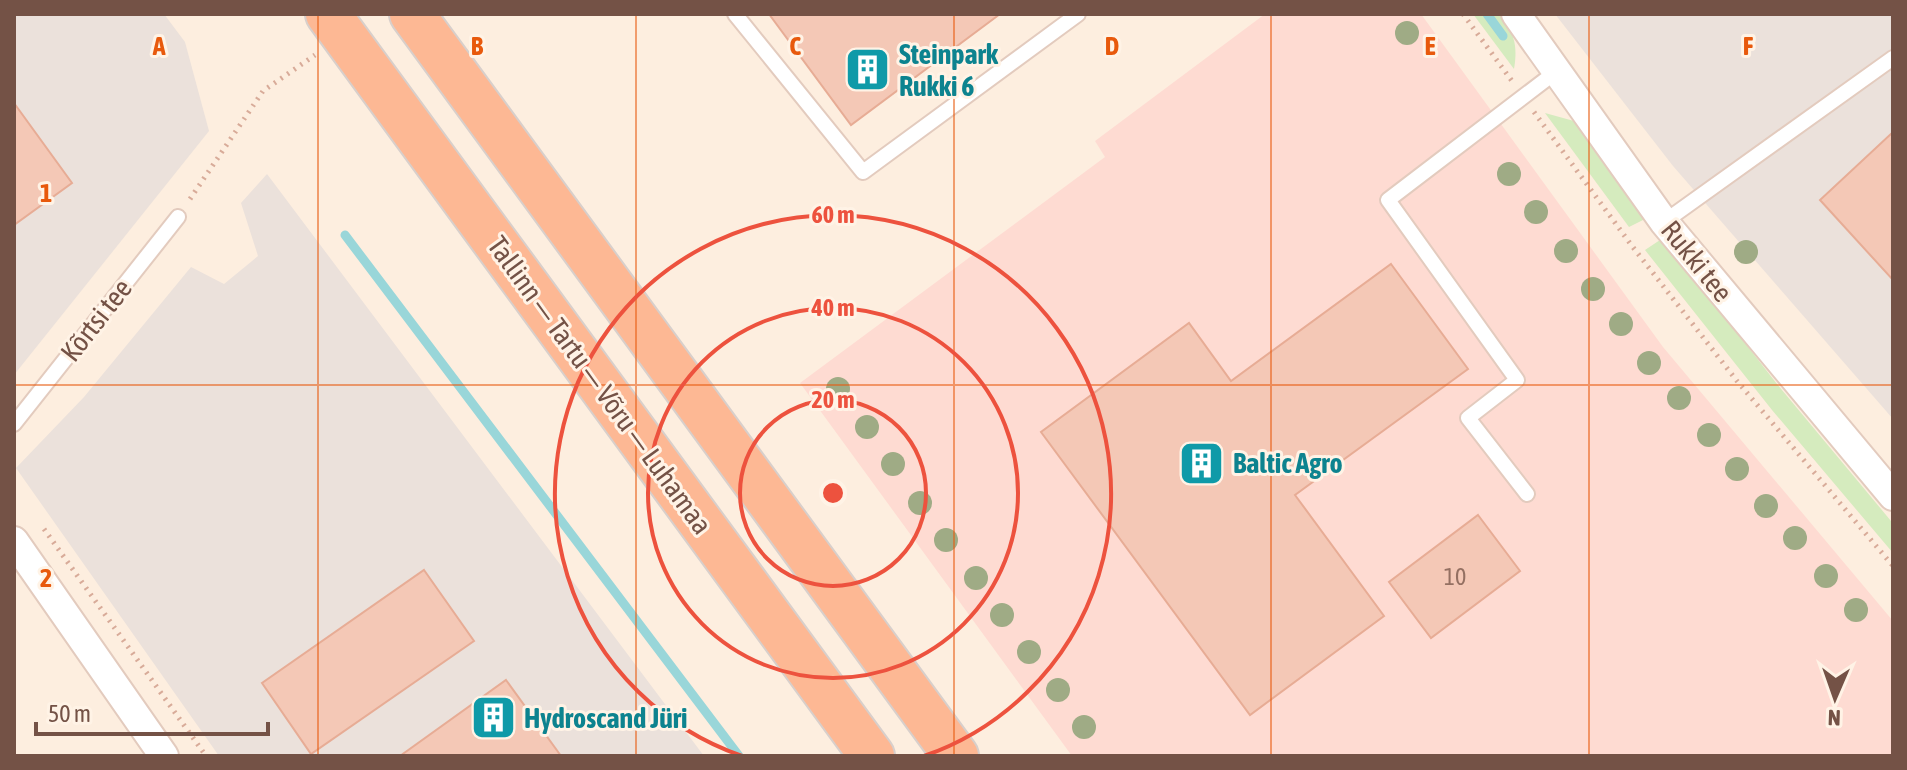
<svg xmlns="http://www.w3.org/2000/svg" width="1907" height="770" viewBox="0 0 1907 770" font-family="'Asap Condensed',sans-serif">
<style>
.commercial{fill:#fedbd2}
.industrial{fill:#ebe1db}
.green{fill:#d5ebbe}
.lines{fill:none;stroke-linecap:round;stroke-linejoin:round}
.stream{stroke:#99d6d9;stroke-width:9}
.building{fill:#f4c8b6;stroke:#e7ac95;stroke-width:2}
.service-casing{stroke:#e3cbbe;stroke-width:18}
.minor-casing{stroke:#e3cbbe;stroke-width:32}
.trunk-casing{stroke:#d8cfcb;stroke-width:48}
.path{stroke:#d8ab99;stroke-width:5;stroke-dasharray:2 6;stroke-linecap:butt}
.service{stroke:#fff;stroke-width:14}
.minor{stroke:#fff;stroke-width:28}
.trunk{stroke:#fdb894;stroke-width:44}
.tree{fill:#9fab85}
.grid{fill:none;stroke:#e8590c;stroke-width:2;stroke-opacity:0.55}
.ring{fill:none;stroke:#ed523e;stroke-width:4}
.labels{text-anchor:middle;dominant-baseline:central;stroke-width:6;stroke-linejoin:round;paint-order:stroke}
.number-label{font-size:24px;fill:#947062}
.culture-label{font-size:28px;font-weight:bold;fill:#0d838f;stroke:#fff3e6;text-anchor:start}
.street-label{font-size:28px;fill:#745246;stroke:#fff3e6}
.grid-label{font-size:26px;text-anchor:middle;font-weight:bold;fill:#e8590c;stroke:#fff3e6;stroke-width:6;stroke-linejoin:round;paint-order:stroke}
.centre{fill:#ed523e;stroke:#fff3e6;stroke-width:4}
.ring-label{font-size:24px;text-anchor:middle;font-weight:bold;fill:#ed523e;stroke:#fff3e6;stroke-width:6;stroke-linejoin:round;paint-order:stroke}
</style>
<rect width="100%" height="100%" fill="#fdeedf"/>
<path class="commercial" d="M 1265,14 L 1421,14 L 1663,347 L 1893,621 L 1893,756 L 1072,756 L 800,383 L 1105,157 L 1095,141 Z"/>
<g class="industrial">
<path d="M 14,14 L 164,14 L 185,42 L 209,131 L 14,375 Z"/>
<path d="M 1555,14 L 1893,14 L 1893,419 L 1673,166 Z"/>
<path d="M 267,174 L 704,756 L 219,756 L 16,468 L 84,397 L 191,267 L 224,284 L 258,256 L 241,203 Z"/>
</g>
<g class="green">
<path d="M 1473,14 L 1500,14 C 1514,33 1518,45 1514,69 Z"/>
<path d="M 1545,113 L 1574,121 L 1584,129 L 1644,215 L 1643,220 L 1629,227 Z"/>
<path d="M 1663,238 L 1777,384 L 1891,521 L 1893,525 L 1893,553 L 1772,410 L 1645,250 Z"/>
</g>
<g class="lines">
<g class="stream">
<path d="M 1487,14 L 1503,36"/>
<path d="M 345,235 L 739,756"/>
</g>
</g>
<g class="building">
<path d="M 769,14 L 1000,14 L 851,125 Z"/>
<path d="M 14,103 L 72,183 L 14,225 Z"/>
<path d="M 1893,132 L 1893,280 L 1820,200 Z"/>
<path d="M 1391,264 L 1468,369 L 1295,495 L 1384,616 L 1250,715 L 1041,432 L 1189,323 L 1231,381 Z"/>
<path d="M 1478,515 L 1520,571 L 1431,638 L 1389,582 Z"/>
<path d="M 424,570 L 474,641 L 311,754 L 262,683 Z"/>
<path d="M 506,680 L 561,756 L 400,756 Z"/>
</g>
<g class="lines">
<defs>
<g id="service">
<path d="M 735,14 L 863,172 L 1078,14"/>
<path d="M 1664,222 L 1893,58"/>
<path d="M 14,424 L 178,217"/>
<path d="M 1527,494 L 1468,418 L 1517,380 L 1388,200 L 1557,71"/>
</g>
<g id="minor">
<path d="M 1516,14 L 1664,222 L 1893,496"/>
<path d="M 14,541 L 164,756"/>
</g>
<g id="trunk">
<path d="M 328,14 L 872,756"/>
<path d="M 412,14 L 956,756"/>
</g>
</defs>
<use href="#service" class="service-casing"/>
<use href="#minor" class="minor-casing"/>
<use href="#trunk" class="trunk-casing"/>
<g class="path">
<path d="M 1463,14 L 1512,81"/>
<path d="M 1534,112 L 1632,246 L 1737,381 L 1893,566"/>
<path d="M 190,199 L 263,91 L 315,55"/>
<path d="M 44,529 L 206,756"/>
</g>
<use href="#service" class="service"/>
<use href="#minor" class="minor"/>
<use href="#trunk" class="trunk"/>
</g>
<g class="tree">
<circle cx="1407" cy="33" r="12"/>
<circle cx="1509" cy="174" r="12"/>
<circle cx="1536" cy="212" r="12"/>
<circle cx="1566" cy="251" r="12"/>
<circle cx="1746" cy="252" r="12"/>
<circle cx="1593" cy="289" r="12"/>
<circle cx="1621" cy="324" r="12"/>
<circle cx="1649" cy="363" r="12"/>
<circle cx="838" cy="389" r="12"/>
<circle cx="1679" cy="398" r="12"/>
<circle cx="867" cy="427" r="12"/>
<circle cx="1709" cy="435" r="12"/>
<circle cx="893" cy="464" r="12"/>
<circle cx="1737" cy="469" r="12"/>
<circle cx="920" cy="503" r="12"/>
<circle cx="1766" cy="506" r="12"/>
<circle cx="1795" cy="538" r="12"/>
<circle cx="946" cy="540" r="12"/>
<circle cx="1826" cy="576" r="12"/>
<circle cx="976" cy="578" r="12"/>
<circle cx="1856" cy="610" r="12"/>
<circle cx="1002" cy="615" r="12"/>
<circle cx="1029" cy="652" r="12"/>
<circle cx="1058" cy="690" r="12"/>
<circle cx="1084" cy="727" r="12"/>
</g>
<path class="grid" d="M 318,14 L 318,756M 636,14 L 636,756M 954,14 L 954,756M 1271,14 L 1271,756M 1589,14 L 1589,756M 14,385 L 1893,385"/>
<g class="ring">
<circle cx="833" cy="493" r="93"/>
<circle cx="833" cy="493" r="185"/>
<path d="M742 756A278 278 0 1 1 924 756"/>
</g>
<defs>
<symbol id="building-square" viewBox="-11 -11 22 22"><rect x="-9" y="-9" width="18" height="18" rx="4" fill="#0f9aa8" stroke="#fff3e6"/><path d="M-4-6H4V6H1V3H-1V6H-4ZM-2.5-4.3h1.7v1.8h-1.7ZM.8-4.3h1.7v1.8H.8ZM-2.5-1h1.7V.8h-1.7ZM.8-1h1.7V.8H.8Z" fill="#fff"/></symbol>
</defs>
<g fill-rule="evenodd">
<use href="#building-square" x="842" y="44" width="51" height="51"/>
<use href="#building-square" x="1176" y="438" width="51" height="51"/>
<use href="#building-square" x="468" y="692" width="51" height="51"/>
</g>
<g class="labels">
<g class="number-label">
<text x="1455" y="576">10</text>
</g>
<g class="culture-label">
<text x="899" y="54">Steinpark<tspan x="899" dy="32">Rukki 6</tspan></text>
<text x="1233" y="463">Baltic Agro</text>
<text x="524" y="718">Hydroscand Jüri</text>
</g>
<g class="street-label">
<text transform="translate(1697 261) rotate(51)">Rukki tee</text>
<text transform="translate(96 320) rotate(-52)">Kõrtsi tee</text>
<text transform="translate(600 385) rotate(54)">Tallinn — Tartu — Võru — Luhamaa</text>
</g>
</g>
<g class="grid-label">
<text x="159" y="55">A</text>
<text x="477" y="55">B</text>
<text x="795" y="55">C</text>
<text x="1112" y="55">D</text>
<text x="1430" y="55">E</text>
<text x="1748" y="55">F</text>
<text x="46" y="202">1</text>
<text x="46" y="587">2</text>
</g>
<circle cx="833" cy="493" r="12" class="centre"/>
<g class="ring-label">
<text x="833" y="223">60 m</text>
<text x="833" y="316">40 m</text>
<text x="833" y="408">20 m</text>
</g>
<rect width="1907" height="770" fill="none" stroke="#745246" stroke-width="32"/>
<g transform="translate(1835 698) rotate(182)" stroke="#fff3e6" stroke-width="6" paint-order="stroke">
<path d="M0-6L14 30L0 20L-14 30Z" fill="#745246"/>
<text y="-12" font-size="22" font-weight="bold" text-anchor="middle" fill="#745246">N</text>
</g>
<path d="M36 722v12h232v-12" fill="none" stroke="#745246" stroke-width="4"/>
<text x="48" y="722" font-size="24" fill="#745246" stroke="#fff3e6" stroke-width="6" paint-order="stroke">50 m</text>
</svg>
